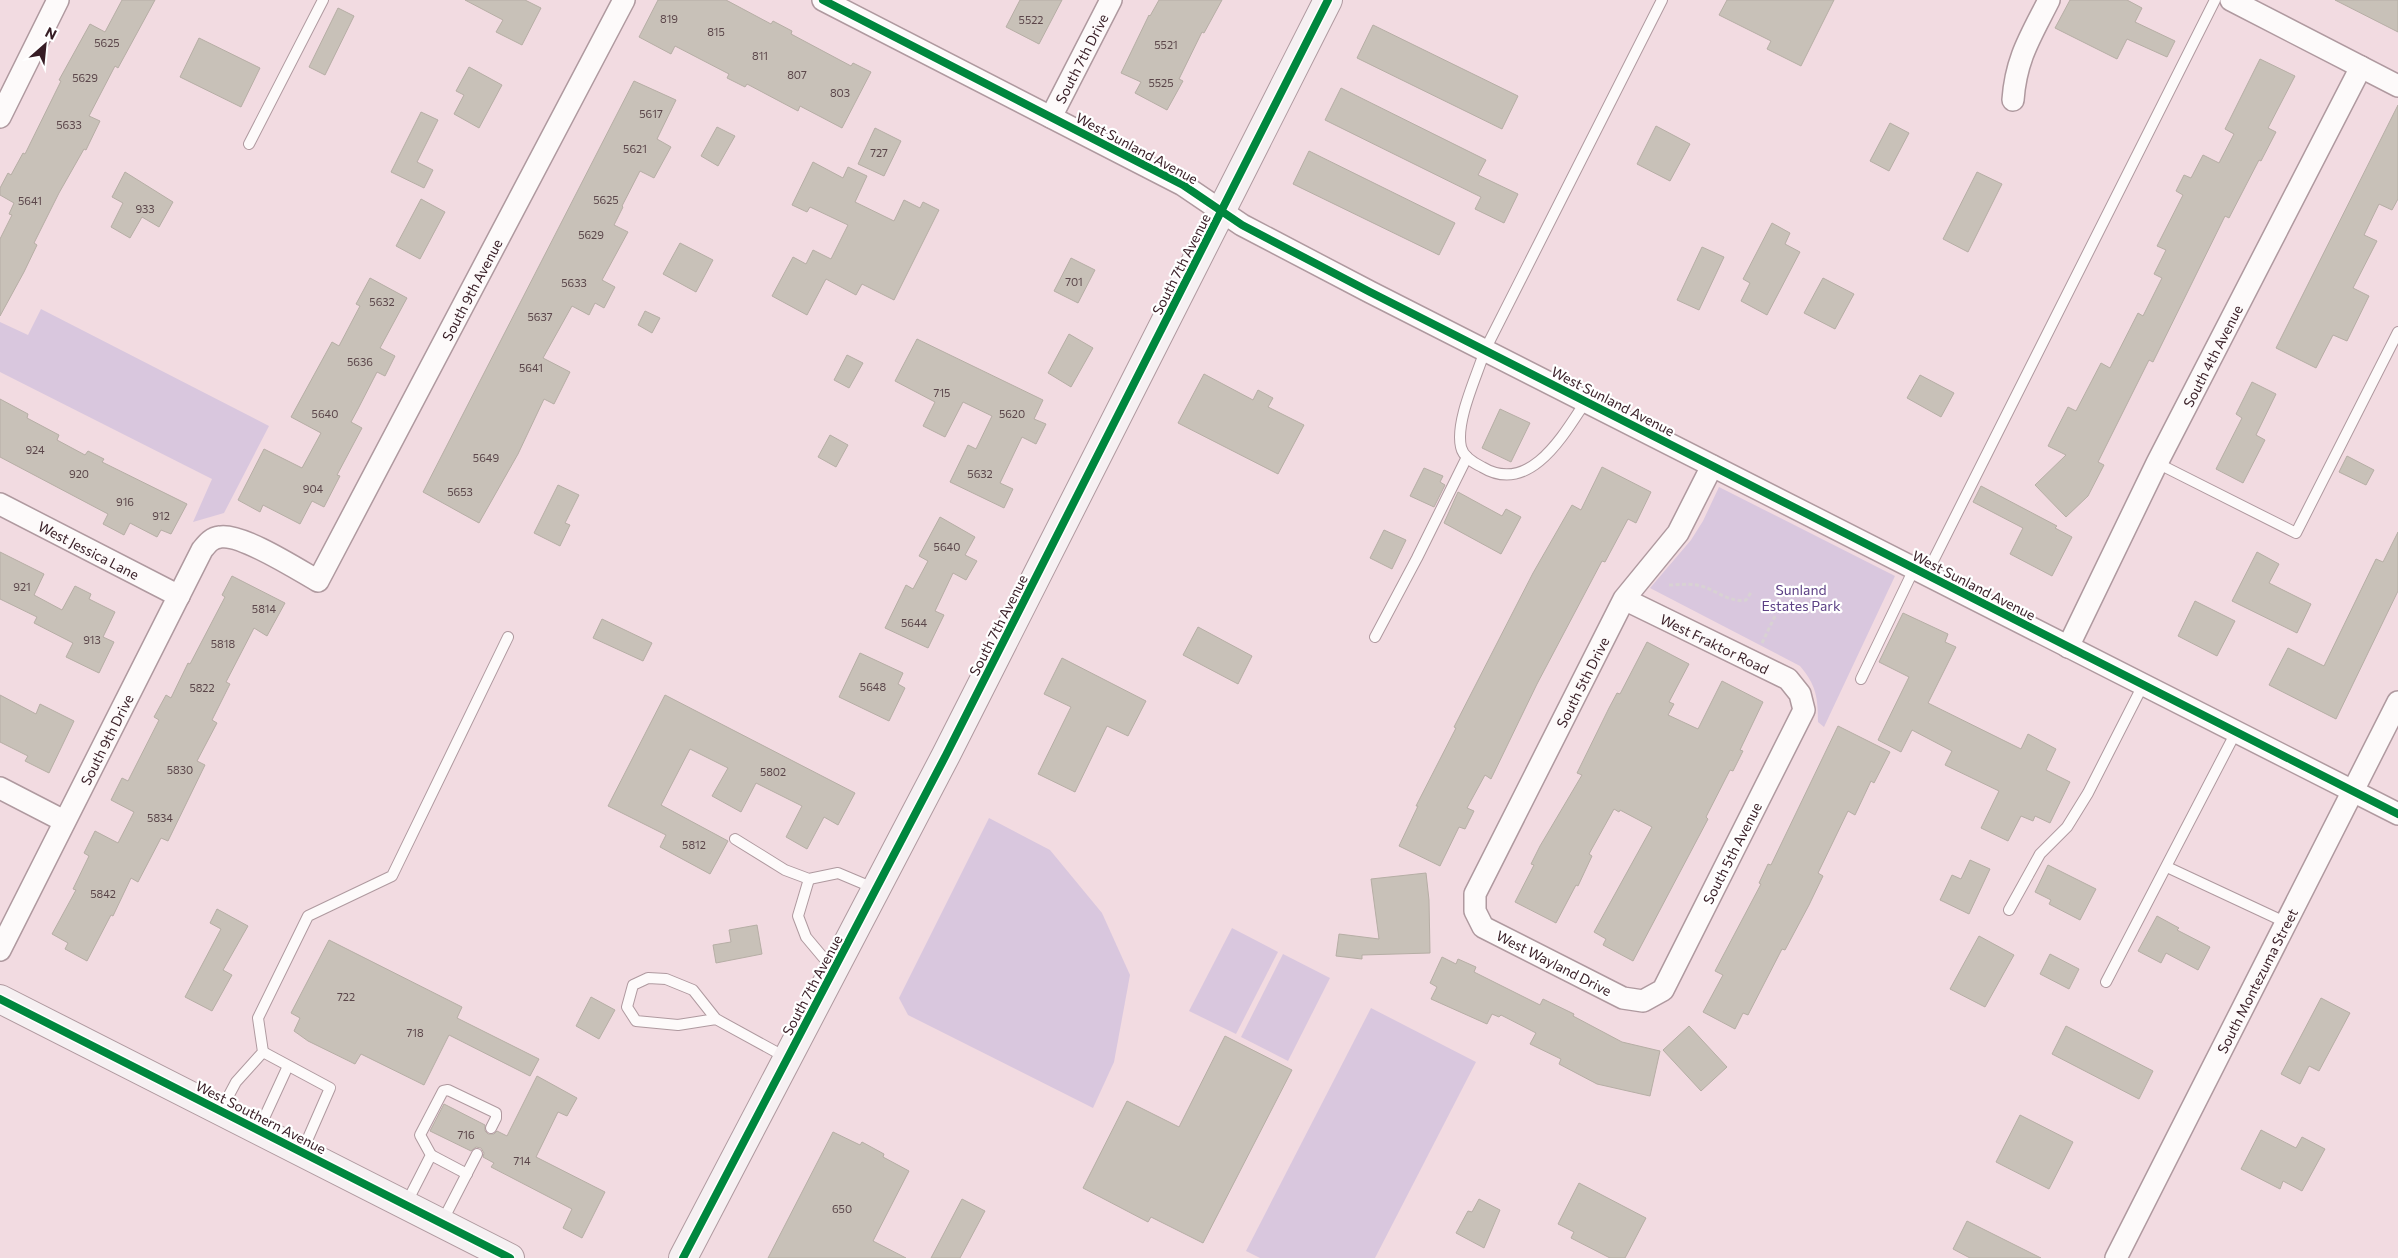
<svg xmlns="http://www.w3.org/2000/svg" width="2398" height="1258" viewBox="0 0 2398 1258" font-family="Commissioner,sans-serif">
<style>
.green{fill:#d9c7de}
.building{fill:#c8c1b8;stroke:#b6aea5}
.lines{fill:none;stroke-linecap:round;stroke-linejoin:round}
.lane-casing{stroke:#af999f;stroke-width:12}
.street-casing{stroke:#af999f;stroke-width:24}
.secondary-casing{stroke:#af999f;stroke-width:30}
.path{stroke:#d8d2d3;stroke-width:3;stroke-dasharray:4 2.5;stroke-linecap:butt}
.lane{stroke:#fdfafa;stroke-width:10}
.street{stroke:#fdfafa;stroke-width:21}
.secondary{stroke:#f6f0f2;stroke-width:28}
.cycleway-casing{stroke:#fff;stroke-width:11}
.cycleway{stroke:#00873e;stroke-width:8}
.labels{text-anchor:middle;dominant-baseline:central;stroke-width:4.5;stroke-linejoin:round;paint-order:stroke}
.number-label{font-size:11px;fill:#5b464a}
.street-label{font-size:14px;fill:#371d25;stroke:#fff}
.park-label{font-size:14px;fill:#5b3f84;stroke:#fff}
</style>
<rect width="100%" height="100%" fill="#f2dbe1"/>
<g class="green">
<path d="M 41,309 L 269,426 L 224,513 L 193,522 L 212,479 L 0,372 L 0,322 L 28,335 Z"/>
<path d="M 1719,487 L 1895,576 L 1824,727 L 1818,722 C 1818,697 1816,685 1800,666 L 1650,588 L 1691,540 L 1703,521 Z"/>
<path d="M 989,818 L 1050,850 L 1102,913 L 1130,975 L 1114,1062 L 1093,1108 L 908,1015 L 899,998 Z"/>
<path d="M 1232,928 L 1278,952 L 1236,1034 L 1189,1011 Z"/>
<path d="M 1283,954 L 1330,978 L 1288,1061 L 1241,1037 Z"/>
<path d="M 1371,1008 L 1476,1062 L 1375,1258 L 1260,1258 L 1246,1251 Z"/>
</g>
<g class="building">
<path d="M 122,0 L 155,0 L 118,68 L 115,66 L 89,116 L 100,121 L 86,150 L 84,149 L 59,193 L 34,243 L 37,245 L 24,272 L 0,316 L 0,239 L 12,215 L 9,214 L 14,203 L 0,195 L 0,188 L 8,173 L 11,175 L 23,153 L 25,154 L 61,81 L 59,80 L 90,24 L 105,32 Z"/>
<path d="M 465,0 L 525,0 L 541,8 L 522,45 L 496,32 L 503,20 Z"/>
<path d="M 658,0 L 726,0 L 771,24 L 773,21 L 792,31 L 791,34 L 851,66 L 853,63 L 871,72 L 842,128 L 800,106 L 798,111 L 747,84 L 745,87 L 727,78 L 729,74 L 675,46 L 671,54 L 639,37 Z"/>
<path d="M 1020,0 L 1062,0 L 1039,44 L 1006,27 Z"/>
<path d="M 1159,0 L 1222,0 L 1204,33 L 1202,32 L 1179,79 L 1183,81 L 1167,110 L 1135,93 L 1141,82 L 1121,73 L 1149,15 L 1150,16 Z"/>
<path d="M 1727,0 L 1834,0 L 1801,66 L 1767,49 L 1771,41 L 1719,15 Z"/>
<path d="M 2070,0 L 2127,0 L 2142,8 L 2135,22 L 2175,41 L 2167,57 L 2127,39 L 2117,59 L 2055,28 Z"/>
<path d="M 2335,0 L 2398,0 L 2398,32 Z"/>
<path d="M 338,8 L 354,16 L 325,75 L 309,67 Z"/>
<path d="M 1373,25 L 1518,96 L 1502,129 L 1357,58 Z"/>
<path d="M 199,38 L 260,68 L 241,107 L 180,77 Z"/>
<path d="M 2260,59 L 2295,76 L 2268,128 L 2276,132 L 2261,161 L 2259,160 L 2229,218 L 2225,216 L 2153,362 L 2149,360 L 2098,462 L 2104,465 L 2088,496 L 2066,517 L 2035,485 L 2066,455 L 2048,446 L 2068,407 L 2076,411 L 2101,363 L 2110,368 L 2138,313 L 2143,316 L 2162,278 L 2154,274 L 2166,250 L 2157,246 L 2183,195 L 2176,191 L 2184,175 L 2191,178 L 2203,155 L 2219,163 L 2234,134 L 2225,129 Z"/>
<path d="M 469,67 L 502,85 L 479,128 L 454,114 L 464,95 L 456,91 Z"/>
<path d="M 634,81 L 676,100 L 657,139 L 671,147 L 654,178 L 640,171 L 622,206 L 623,207 L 614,225 L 628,232 L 602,280 L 615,287 L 604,308 L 595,303 L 589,315 L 572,306 L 543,358 L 570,372 L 554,404 L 544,399 L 518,454 L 479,523 L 423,492 Z"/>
<path d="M 1341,88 L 1486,160 L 1478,175 L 1518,194 L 1504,223 L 1475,209 L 1481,197 L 1325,120 Z"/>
<path d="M 2398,105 L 2398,199 L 2392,210 L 2379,204 L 2364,235 L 2377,241 L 2353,288 L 2369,296 L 2347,341 L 2333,335 L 2316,368 L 2276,348 Z"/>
<path d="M 421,112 L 438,120 L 417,162 L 433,170 L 424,188 L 391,172 Z"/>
<path d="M 1890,123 L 1909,133 L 1889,171 L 1870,161 Z"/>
<path d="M 1656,126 L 1690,144 L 1670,181 L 1637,164 Z"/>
<path d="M 717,127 L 735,136 L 718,166 L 701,156 Z"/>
<path d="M 875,128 L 901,141 L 884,176 L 858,164 Z"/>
<path d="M 1309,151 L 1455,223 L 1439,255 L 1293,184 Z"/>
<path d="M 813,162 L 843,178 L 848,167 L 867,176 L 855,202 L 894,221 L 904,200 L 920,208 L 923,202 L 939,210 L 894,300 L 862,284 L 856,295 L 826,279 L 807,315 L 772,296 L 793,257 L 806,264 L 813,250 L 831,259 L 848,225 L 810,207 L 807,212 L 792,205 Z"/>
<path d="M 125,172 L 173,202 L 159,227 L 142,217 L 130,238 L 111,227 L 123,203 L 112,197 Z"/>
<path d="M 1977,172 L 2002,184 L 1968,252 L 1943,239 Z"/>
<path d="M 421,199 L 445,212 L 420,259 L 396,246 Z"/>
<path d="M 1772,223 L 1790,233 L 1785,244 L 1800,252 L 1767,315 L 1741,301 L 1750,283 L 1743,279 Z"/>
<path d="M 680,243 L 713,260 L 696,292 L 663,274 Z"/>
<path d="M 1702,247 L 1724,257 L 1699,310 L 1677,300 Z"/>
<path d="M 1071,258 L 1095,270 L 1078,303 L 1054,291 Z"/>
<path d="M 370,278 L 407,298 L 380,348 L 395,356 L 385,376 L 377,372 L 358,409 L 351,422 L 362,428 L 337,475 L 340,476 L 324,507 L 312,501 L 300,524 L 263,505 L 260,512 L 238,500 L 264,449 L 302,468 L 321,433 L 291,417 L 332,342 L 339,346 L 360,306 L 356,304 Z"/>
<path d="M 1823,278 L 1854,294 L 1835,329 L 1804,313 Z"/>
<path d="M 645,311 L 660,318 L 652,333 L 638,325 Z"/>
<path d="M 1069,334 L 1093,348 L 1071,387 L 1048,373 Z"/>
<path d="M 917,339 L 1043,400 L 1034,419 L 1046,424 L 1036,444 L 1022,437 L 1000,483 L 1013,489 L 1004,508 L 950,482 L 968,445 L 976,449 L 992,416 L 963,402 L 945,437 L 923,426 L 935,402 L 895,381 Z"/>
<path d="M 847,355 L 863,363 L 849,388 L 834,380 Z"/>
<path d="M 1204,374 L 1253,400 L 1258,390 L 1273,398 L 1268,407 L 1304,425 L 1278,474 L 1178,423 Z"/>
<path d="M 1920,375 L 1954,393 L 1941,417 L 1907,398 Z"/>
<path d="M 2252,382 L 2276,394 L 2256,435 L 2265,440 L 2243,483 L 2216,469 L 2242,418 L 2236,414 Z"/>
<path d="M 0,399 L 28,414 L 27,418 L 59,435 L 57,440 L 85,455 L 88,451 L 104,459 L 102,462 L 187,504 L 171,534 L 161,530 L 157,537 L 130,523 L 124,535 L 103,524 L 108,514 L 0,457 Z"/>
<path d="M 1500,409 L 1530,423 L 1511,462 L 1482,448 Z"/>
<path d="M 830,435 L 848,445 L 836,467 L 818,457 Z"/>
<path d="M 2347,456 L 2374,470 L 2366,485 L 2339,472 Z"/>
<path d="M 1602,467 L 1651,492 L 1636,523 L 1628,519 L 1605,562 L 1602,561 L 1537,684 L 1491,779 L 1485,775 L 1467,808 L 1474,811 L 1465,829 L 1459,827 L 1440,866 L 1399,846 L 1418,806 L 1416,806 L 1456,728 L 1454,727 L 1533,573 L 1572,505 L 1581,510 Z"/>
<path d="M 1424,468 L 1443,476 L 1440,482 L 1445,485 L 1434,507 L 1410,496 Z"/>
<path d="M 558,485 L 579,495 L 565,523 L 570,525 L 560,546 L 534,533 Z"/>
<path d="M 1981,486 L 2057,526 L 2055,528 L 2072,537 L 2052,576 L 2010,554 L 2023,528 L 1973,502 Z"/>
<path d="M 1458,492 L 1502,516 L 1506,509 L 1521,517 L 1501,554 L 1444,523 Z"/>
<path d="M 940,517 L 975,537 L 965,555 L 977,561 L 966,580 L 953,573 L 935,611 L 944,615 L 928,648 L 885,628 L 906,585 L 913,589 L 928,561 L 919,556 Z"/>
<path d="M 1384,530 L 1406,540 L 1392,569 L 1370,558 Z"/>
<path d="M 2398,532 L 2398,591 L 2336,719 L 2269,685 L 2288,648 L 2324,666 L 2376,559 L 2383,562 Z"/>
<path d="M 0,552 L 44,574 L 34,595 L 62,610 L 75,586 L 91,594 L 89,599 L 115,612 L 103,637 L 114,642 L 99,673 L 66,657 L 73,643 L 34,623 L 37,617 L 0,599 Z"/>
<path d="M 2257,552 L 2279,564 L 2269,583 L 2311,604 L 2297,633 L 2232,601 Z"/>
<path d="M 232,576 L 285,603 L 267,636 L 254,628 L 226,682 L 230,684 L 212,720 L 217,723 L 197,761 L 205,765 L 168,841 L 161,838 L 138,882 L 131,878 L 113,916 L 111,915 L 87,961 L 65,949 L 68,943 L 52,934 L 76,890 L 73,889 L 89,856 L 84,853 L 95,831 L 118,843 L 134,812 L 111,800 L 122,778 L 128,781 L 159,720 L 154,717 L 166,695 L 171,698 L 188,663 L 190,664 L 225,597 L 222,595 Z"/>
<path d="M 2195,601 L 2235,621 L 2217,656 L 2178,636 Z"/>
<path d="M 1903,613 L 1948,634 L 1945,642 L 1956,647 L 1928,703 L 2021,749 L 2028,734 L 2056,749 L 2046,770 L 2070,782 L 2050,823 L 2035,816 L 2033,821 L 2021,816 L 2008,841 L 1981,828 L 1999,791 L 1945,765 L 1952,751 L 1912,730 L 1901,752 L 1878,740 L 1909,677 L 1879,662 Z"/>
<path d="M 602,619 L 652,643 L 643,661 L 593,638 Z"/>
<path d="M 1198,627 L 1252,656 L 1238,684 L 1183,655 Z"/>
<path d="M 1647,642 L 1689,664 L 1669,702 L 1674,704 L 1668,715 L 1698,729 L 1722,681 L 1763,702 L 1740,750 L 1743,751 L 1733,771 L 1730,770 L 1706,817 L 1708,819 L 1633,961 L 1603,945 L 1606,939 L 1594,932 L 1652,827 L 1620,810 L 1619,812 L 1614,809 L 1589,854 L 1592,856 L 1578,886 L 1576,885 L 1556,923 L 1515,902 L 1534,865 L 1531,864 L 1540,846 L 1582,775 L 1577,773 L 1609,708 L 1617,693 L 1620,694 Z"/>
<path d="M 860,653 L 903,673 L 898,684 L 905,688 L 889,721 L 839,697 Z"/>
<path d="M 1062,658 L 1146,701 L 1128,736 L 1107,726 L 1075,792 L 1038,774 L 1071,707 L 1044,694 Z"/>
<path d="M 0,695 L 36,714 L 40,704 L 74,721 L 49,773 L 25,761 L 28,756 L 0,742 Z"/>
<path d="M 665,695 L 855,793 L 838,825 L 824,817 L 807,849 L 786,837 L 802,806 L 756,783 L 741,812 L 712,796 L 728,768 L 690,749 L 661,805 L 728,841 L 710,874 L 660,847 L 666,835 L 608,806 Z"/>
<path d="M 1838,726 L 1890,752 L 1874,783 L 1871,781 L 1855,815 L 1848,811 L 1818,873 L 1823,876 L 1809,905 L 1785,950 L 1782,949 L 1748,1015 L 1743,1013 L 1735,1029 L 1703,1012 L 1723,975 L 1715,971 L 1761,884 L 1759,883 L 1768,864 L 1771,865 Z"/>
<path d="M 1970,860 L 1990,869 L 1969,914 L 1940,900 L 1952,875 L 1961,879 Z"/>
<path d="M 2048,865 L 2096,889 L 2080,920 L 2049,904 L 2051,900 L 2035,892 Z"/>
<path d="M 1426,873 L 1429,900 L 1430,953 L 1362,955 L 1362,959 L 1336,956 L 1339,934 L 1379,939 L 1371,879 Z"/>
<path d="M 217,909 L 248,926 L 223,970 L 232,975 L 212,1011 L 185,997 L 221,929 L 210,923 Z"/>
<path d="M 2157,916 L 2179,928 L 2177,930 L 2210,947 L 2198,970 L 2166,953 L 2161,963 L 2138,951 Z"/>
<path d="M 757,925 L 762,954 L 716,963 L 713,945 L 731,942 L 729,930 Z"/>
<path d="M 1979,936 L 2014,955 L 1985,1007 L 1950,989 Z"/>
<path d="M 329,940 L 462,1007 L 457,1018 L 539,1059 L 530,1076 L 449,1035 L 424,1085 L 361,1054 L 355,1064 L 308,1041 L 294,1031 L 300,1018 L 291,1013 Z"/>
<path d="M 2050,954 L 2079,969 L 2069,989 L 2040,974 Z"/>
<path d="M 1442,957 L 1456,964 L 1458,959 L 1476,967 L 1474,972 L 1540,1005 L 1543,999 L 1574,1014 L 1573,1016 L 1622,1042 L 1660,1051 L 1650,1096 L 1597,1084 L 1559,1064 L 1561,1059 L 1530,1044 L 1536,1033 L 1501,1015 L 1499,1017 L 1492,1014 L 1487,1024 L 1431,999 L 1437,987 L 1430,983 Z"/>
<path d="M 591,997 L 615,1010 L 599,1039 L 576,1026 Z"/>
<path d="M 2321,998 L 2350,1013 L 2319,1071 L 2309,1066 L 2300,1084 L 2281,1074 Z"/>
<path d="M 1689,1026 L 1727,1067 L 1701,1091 L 1663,1050 Z"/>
<path d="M 2066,1026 L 2153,1071 L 2139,1099 L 2052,1054 Z"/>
<path d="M 1225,1036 L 1292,1070 L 1203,1243 L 1151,1217 L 1148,1222 L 1083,1188 L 1127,1101 L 1179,1127 Z"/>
<path d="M 537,1076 L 577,1098 L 567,1116 L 558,1112 L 536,1157 L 605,1192 L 582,1238 L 563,1228 L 572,1209 L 491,1167 L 494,1163 L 483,1157 L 484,1153 L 481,1148 L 476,1147 L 471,1151 L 430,1131 L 444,1104 L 485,1125 L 485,1131 L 488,1134 L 494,1134 L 497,1131 L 507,1136 Z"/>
<path d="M 2020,1115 L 2073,1142 L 2049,1189 L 1996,1162 Z"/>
<path d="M 2261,1130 L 2296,1148 L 2302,1137 L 2325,1149 L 2302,1191 L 2283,1181 L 2280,1189 L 2241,1169 Z"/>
<path d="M 833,1132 L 860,1145 L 862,1142 L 884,1154 L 883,1157 L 909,1171 L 873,1241 L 906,1258 L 768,1258 Z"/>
<path d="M 1579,1183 L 1646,1218 L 1625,1258 L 1610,1258 L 1571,1238 L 1574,1232 L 1558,1224 Z"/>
<path d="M 962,1199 L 985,1211 L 960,1258 L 931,1258 Z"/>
<path d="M 1479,1199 L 1500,1210 L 1484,1248 L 1456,1233 L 1468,1211 L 1472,1212 Z"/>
<path d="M 1967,1221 L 2041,1258 L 1970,1258 L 1953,1249 Z"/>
</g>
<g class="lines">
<defs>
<g id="lane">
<path d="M 249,144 L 323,0"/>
<path d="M 1586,401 C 1564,434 1530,496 1482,467 C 1474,463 1463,457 1461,447 C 1455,421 1477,376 1485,350 L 1662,0"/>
<path d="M 2157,463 L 2296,533 L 2398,332"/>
<path d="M 1926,575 L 2215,0"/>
<path d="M 1375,637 L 1417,558 L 1467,457"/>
<path d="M 1861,679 L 1914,569"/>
<path d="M 735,839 L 785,870 L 809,879 L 838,873 L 876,889"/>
<path d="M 2167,867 L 2287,923"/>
<path d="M 809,879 L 798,916 L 806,937 L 832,968"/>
<path d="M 2009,910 L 2040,854 L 2067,827 L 2088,793 L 2143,685"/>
<path d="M 2106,982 L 2236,732"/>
<path d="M 716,1019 L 693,990 L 666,979 L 648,978 L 633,985 L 627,1007 L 636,1021 L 678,1025 L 716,1019 L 787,1058"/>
<path d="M 263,1052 L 330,1088 L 302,1152"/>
<path d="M 221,1110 L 236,1082 L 263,1052 L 258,1018 L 308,916 L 392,876 L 508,637"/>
<path d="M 259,1129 L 288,1066"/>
<path d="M 431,1155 L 467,1174"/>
<path d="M 406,1204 L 431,1155 L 420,1135 L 443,1091 L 448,1090 L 496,1113 L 496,1118 L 491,1128"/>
<path d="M 442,1222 L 477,1154"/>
</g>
<g id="street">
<path d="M 823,0 L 1183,185 L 1242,225 L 1370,292 L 2398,814"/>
<path d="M 2231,0 L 2398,86"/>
<path d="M 2013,100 C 2016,58 2031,36 2049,0"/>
<path d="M 0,117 L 58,0"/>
<path id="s1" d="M 1051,117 L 1111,0"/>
<path id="s2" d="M 0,504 L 179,596"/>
<path id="s3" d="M 1624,599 L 1788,679 L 1800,694 L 1804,710 L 1663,990 L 1643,1001 L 1623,998 L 1483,927 L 1475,911 L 1475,894 L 1624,599 L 1678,533 L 1712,466"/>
<path id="s4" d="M 2068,647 L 2157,463 L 2361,67"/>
<path d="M 0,788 L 64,821"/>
<path id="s5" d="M 0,950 L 202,550 C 207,544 211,538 220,537 C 241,533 297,569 318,581 L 624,0"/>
<path id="s6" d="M 2116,1258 L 2398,702"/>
</g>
<g id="secondary">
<path d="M 0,999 L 510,1258"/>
<path d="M 683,1258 L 946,755 L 1328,0"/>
</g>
</defs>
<use href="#lane" class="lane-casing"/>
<use href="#street" class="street-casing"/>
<use href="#secondary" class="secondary-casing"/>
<g class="path">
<path d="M 1669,585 C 1680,585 1690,583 1701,586 C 1716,590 1729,603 1746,600 L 1752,591"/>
<path d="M 1762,643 L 1775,616"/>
</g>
<use href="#lane" class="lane"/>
<use href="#street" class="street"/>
<use href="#secondary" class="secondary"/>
<defs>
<g id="cycleway">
<path d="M 823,0 L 1183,185 L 1242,225 L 1370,292 L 2398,814"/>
<path d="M 0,999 L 510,1258"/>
<path d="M 683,1258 L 946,755 L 1328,0"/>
</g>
</defs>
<use href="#cycleway" class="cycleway-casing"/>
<use href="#cycleway" class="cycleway"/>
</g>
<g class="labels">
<g class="number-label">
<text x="669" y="18">819</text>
<text x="1031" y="19">5522</text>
<text x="716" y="31">815</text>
<text x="107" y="42">5625</text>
<text x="1166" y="44">5521</text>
<text x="760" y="55">811</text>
<text x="797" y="74">807</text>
<text x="85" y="77">5629</text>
<text x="1161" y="82">5525</text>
<text x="840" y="92">803</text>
<text x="651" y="113">5617</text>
<text x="69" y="124">5633</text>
<text x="635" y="148">5621</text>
<text x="879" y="152">727</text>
<text x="606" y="199">5625</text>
<text x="30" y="200">5641</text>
<text x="145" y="208">933</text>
<text x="591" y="234">5629</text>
<text x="1074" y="281">701</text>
<text x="574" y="282">5633</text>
<text x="382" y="301">5632</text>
<text x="540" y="316">5637</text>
<text x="360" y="361">5636</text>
<text x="531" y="367">5641</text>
<text x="942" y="392">715</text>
<text x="325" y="413">5640</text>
<text x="1012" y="413">5620</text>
<text x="35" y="449">924</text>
<text x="486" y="457">5649</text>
<text x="79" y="473">920</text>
<text x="980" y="473">5632</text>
<text x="313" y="488">904</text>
<text x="460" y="491">5653</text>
<text x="125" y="501">916</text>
<text x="161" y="515">912</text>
<text x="947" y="546">5640</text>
<text x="22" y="586">921</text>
<text x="264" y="608">5814</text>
<text x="914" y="622">5644</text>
<text x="92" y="639">913</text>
<text x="223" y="643">5818</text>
<text x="873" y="686">5648</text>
<text x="202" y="687">5822</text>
<text x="180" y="769">5830</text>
<text x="773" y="771">5802</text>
<text x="160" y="817">5834</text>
<text x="694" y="844">5812</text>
<text x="103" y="893">5842</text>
<text x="346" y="996">722</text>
<text x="415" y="1032">718</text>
<text x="466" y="1134">716</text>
<text x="522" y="1160">714</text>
<text x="842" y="1208">650</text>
</g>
<g class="street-label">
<text stroke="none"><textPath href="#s1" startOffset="66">South 7th Drive</textPath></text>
<text transform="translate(1137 148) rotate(28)">West Sunland Avenue</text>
<text transform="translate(1181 264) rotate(-63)">South 7th Avenue</text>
<text stroke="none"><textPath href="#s5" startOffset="909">South 9th Avenue</textPath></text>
<text stroke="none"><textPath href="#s4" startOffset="325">South 4th Avenue</textPath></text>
<text transform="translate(1613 401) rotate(27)">West Sunland Avenue</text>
<text stroke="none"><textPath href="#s2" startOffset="100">West Jessica Lane</textPath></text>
<text transform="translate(1974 585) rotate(27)">West Sunland Avenue</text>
<text transform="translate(998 625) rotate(-63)">South 7th Avenue</text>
<text stroke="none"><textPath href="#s3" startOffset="101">West Fraktor Road</textPath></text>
<text stroke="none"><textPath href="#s3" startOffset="1004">South 5th Drive</textPath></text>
<text stroke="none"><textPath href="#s5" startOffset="236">South 9th Drive</textPath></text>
<text transform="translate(1732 853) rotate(-63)">South 5th Avenue</text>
<text transform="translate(1554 963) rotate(27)">West Wayland Drive</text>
<text stroke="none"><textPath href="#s6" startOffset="311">South Montezuma Street</textPath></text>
<text transform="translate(812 985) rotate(-62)">South 7th Avenue</text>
<text transform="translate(261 1117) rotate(27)">West Southern Avenue</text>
</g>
<g class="park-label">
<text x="1801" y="589">Sunland<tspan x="1801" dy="16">Estates Park</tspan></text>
</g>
</g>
<g transform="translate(45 45) rotate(27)" stroke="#ffffff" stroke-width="4" paint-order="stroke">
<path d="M0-4L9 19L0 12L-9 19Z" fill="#371d25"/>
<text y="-8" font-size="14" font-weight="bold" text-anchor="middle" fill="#371d25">N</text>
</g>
</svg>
